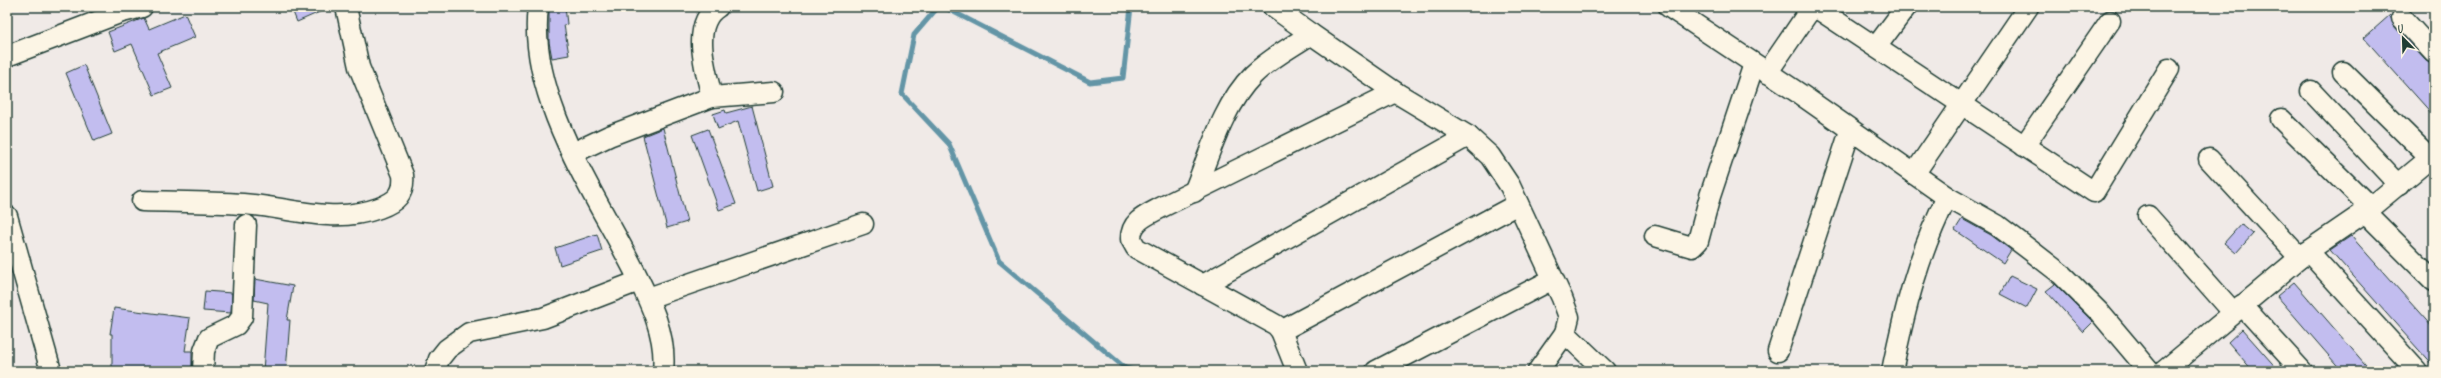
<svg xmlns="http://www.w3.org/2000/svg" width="2441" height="378" viewBox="0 0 2441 378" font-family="Caveat,sans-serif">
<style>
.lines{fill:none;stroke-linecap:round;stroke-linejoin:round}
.stream{stroke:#6395a6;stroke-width:5}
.building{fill:#c2bdef;stroke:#1f3d34}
.minor-casing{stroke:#1f3d34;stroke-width:23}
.minor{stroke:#fcf5e5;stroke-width:20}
</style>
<rect width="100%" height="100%" fill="#f0eae7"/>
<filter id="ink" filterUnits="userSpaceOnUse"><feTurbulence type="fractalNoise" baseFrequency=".025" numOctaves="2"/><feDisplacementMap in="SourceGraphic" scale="8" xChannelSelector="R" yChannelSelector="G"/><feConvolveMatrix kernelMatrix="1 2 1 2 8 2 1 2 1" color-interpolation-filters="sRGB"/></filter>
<g filter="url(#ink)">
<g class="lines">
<g class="stream">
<path d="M 938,7 L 914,35 L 902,94 L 949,144 L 999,261 L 1125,368 L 1138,371"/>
<path d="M 944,7 L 1090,82 L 1123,78 L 1131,7"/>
</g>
</g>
<g class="building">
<path d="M 291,7 L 331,7 L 297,22 Z"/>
<path d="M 549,7 L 565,7 L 567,24 L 564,25 L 569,55 L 552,58 L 549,42 Z"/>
<path d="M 185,14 L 195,37 L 157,53 L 172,88 L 154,95 L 132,44 L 115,51 L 108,32 L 144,18 L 149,29 Z"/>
<path d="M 2390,15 L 2394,26 L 2426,61 L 2434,64 L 2434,116 L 2364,38 Z"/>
<path d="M 84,65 L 112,134 L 94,141 L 66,73 Z"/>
<path d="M 752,106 L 773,186 L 757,191 L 738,121 L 718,129 L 713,114 L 725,110 L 726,113 Z"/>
<path d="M 663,128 L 687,222 L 667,228 L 643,136 Z"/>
<path d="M 708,129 L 736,204 L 719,210 L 692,135 Z"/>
<path d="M 1962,219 L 1991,235 L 2011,250 L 2003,263 L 1955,230 Z"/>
<path d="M 2241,224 L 2253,234 L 2236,253 L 2224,243 Z"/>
<path d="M 597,234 L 602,251 L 560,265 L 555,248 Z"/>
<path d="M 2351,236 L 2434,329 L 2434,367 L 2330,250 Z"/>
<path d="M 2010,276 L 2037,289 L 2027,308 L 2000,294 Z"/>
<path d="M 255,279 L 293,286 L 287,320 L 290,320 L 286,371 L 263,371 L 268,303 L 254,300 Z"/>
<path d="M 2294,282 L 2371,371 L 2342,371 L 2277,296 Z"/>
<path d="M 2055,284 L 2093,322 L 2083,332 L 2046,291 Z"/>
<path d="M 205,291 L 232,293 L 231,313 L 203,311 Z"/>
<path d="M 114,308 L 190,318 L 185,351 L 192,351 L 192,371 L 112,371 L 112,334 L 110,334 Z"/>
<path d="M 2242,329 L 2279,371 L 2253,371 L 2228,342 Z"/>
</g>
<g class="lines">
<defs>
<g id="minor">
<path d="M 538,7 C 527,95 594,192 633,268 C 649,300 667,334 663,371"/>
<path d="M 1273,7 L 1311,34"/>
<path d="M 1669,7 L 1800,94 L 1947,197 L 1997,225 L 2030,250 L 2061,274 L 2100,313 L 2149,371"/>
<path d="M 1815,7 L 2094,192 L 2169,69"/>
<path d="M 2402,18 L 2434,53"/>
<path d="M 1876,47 L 1906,7"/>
<path d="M 7,56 L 122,12 L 142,7"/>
<path d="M 2343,72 L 2434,162"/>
<path d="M 1767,73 L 1812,7"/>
<path d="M 2311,91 L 2399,185"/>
<path d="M 712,97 L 774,92"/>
<path d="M 2281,119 L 2371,208"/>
<path d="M 2024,146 L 2110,21"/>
<path d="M 573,153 L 609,136 L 712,97 C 706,71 690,24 718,7"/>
<path d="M 2209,159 L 2300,258"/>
<path d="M 1914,174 L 2028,7"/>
<path d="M 1194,192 C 1210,153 1223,105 1253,75 C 1270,58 1292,47 1311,34 L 1395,92 L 1468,136 L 1490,156 L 1510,186 L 1562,298 L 1569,317 L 1565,333"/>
<path d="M 142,201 C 176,202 210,202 243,204 C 290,207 333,225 379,208 C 396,202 405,194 403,175 L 359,67 L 346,7"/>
<path d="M 2365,212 L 2434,281"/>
<path d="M 7,216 L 51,371"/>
<path d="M 2148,216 L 2233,312"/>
<path d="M 1655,236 L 1692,247 L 1698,241 L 1710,196 L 1754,64"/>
<path d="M 2308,251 L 2417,371"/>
<path d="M 1203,285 L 1468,136"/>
<path d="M 648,298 L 863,224"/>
<path d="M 2242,305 L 2302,371"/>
<path d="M 1281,331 L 1518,204"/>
<path d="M 1778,351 L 1850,131"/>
<path d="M 203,371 L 204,351 L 209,338 L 236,325 L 242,317 L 246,225"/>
<path d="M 435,371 L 439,359 L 447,349 L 469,333 L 543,318 L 639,281"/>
<path d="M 1297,371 L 1281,331 L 1276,325 L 1136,248 L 1131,239 C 1131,220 1148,215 1162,207 L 1395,92"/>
<path d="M 1376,371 L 1553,279"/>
<path d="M 1538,371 L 1565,333 L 1605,371"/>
<path d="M 1892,371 C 1905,308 1918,255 1947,197"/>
<path d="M 2164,371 L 2308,251 L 2365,212 L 2434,155"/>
</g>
</defs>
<use href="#minor" class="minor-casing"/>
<use href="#minor" class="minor"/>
</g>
</g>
<rect width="2441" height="378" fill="none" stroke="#fcf5e5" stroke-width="24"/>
<rect x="12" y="12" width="2417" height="354" fill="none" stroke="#1f3d34" stroke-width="1.5" filter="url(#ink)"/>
<g transform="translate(2403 38) rotate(337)" stroke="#fcf5e5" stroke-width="3" paint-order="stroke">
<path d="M0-3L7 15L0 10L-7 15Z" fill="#1f3d34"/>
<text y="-6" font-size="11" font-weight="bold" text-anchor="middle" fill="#1f3d34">U</text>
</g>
</svg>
